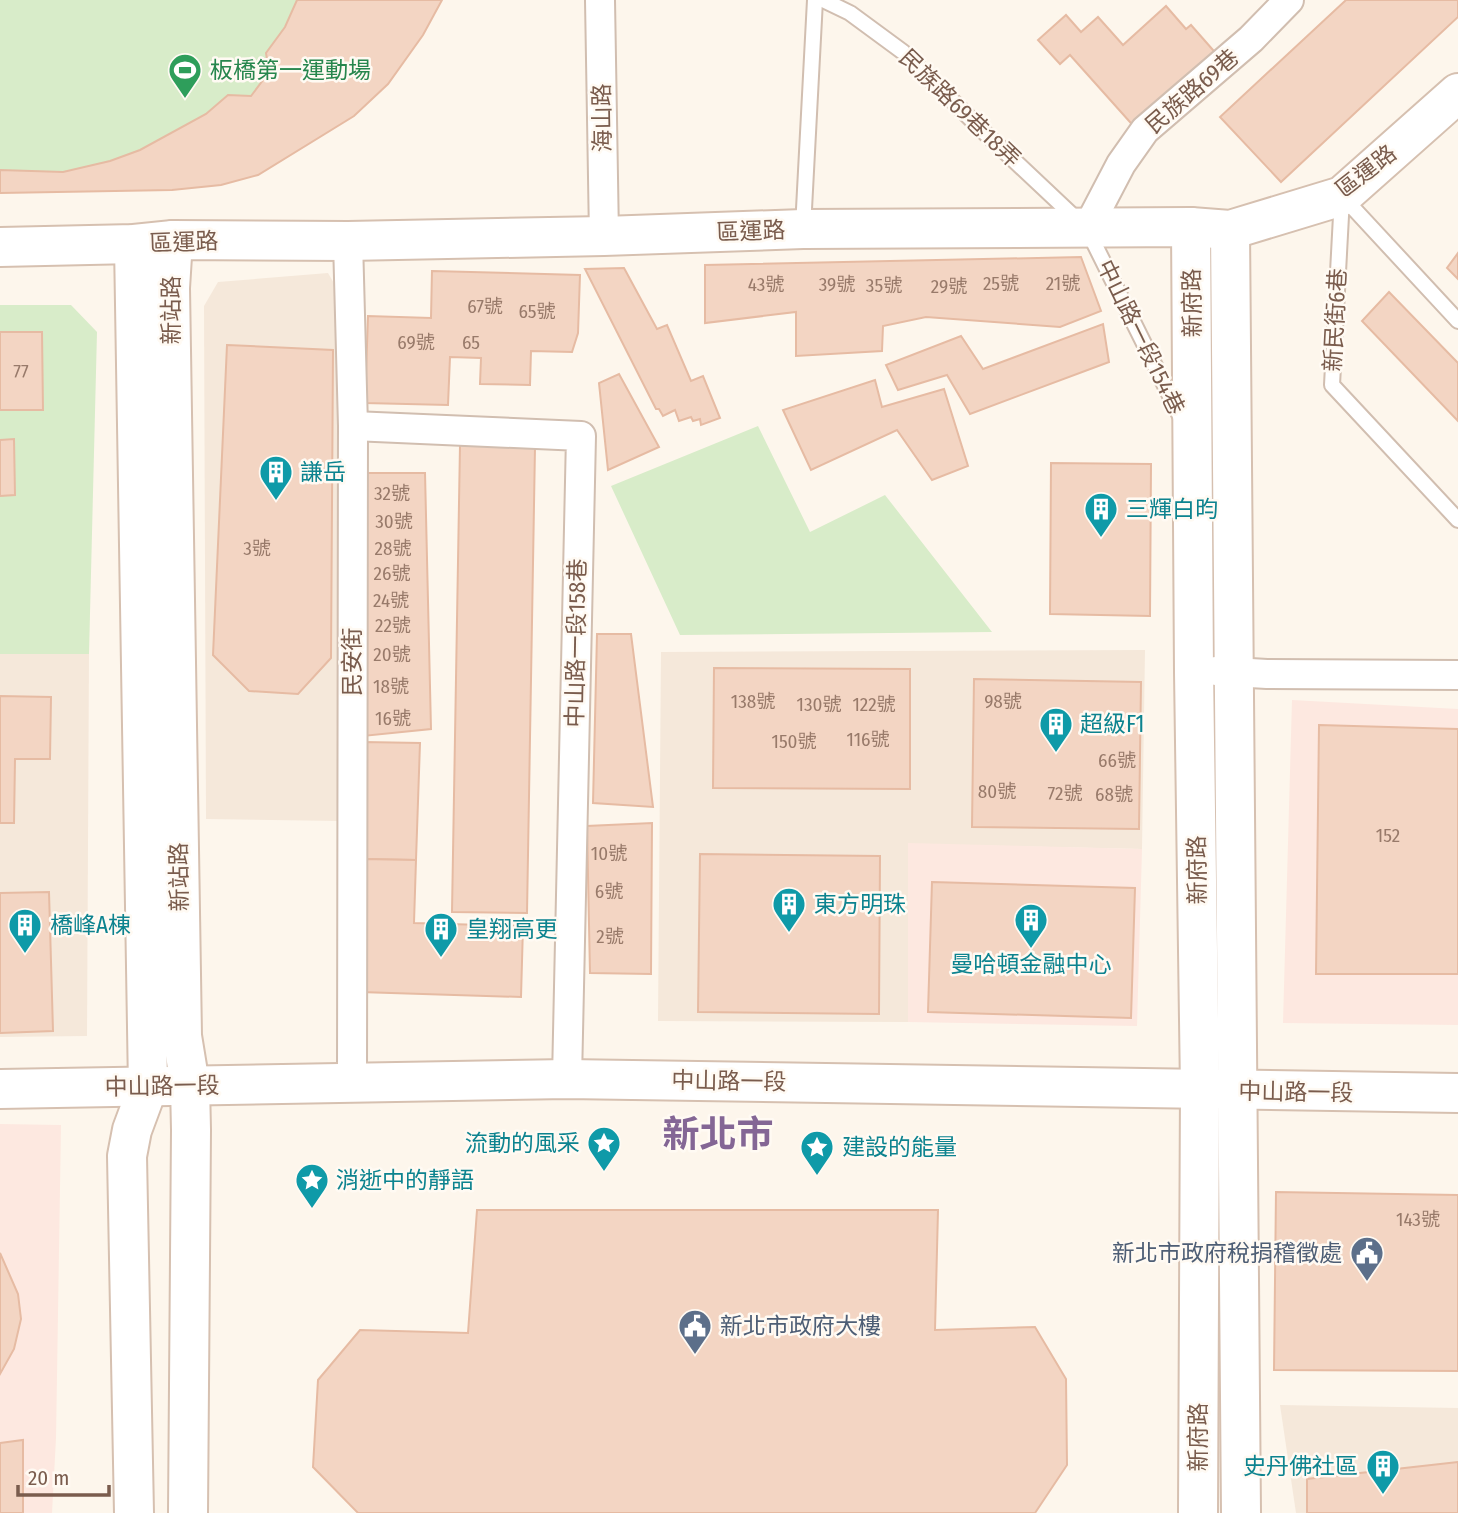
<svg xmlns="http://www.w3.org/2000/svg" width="1458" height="1513" viewBox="0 0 1458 1513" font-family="'Fira Sans Condensed','Noto Sans TC',sans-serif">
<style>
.residential{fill:#f5e8da}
.commercial{fill:#fde8e0}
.green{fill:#d8ecc9}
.building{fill:#f3d5c3;stroke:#e6bba3;stroke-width:2}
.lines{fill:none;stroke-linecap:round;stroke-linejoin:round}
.lane-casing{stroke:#d1beb0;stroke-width:18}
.street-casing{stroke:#d1beb0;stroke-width:32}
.secondary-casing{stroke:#d6c0b0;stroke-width:42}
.lane{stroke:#fff;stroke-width:14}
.street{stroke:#fff;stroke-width:28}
.secondary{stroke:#fff;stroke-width:38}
.labels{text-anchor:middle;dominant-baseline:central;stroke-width:5;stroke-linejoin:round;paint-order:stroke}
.number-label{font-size:19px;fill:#987a6a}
.leisure-label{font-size:23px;fill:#27864d;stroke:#fffaf3;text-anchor:start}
.street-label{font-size:23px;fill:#7a5c4d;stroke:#fffaf3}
.culture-label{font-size:23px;fill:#0d838f;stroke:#fffaf3;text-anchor:start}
.service-label{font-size:23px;fill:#4e5e75;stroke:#fffaf3;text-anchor:end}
.town-label{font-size:37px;font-weight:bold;fill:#846695;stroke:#fffaf3}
</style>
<rect width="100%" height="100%" fill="#fdf6ec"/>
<g class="residential">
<path d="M 328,273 L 346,304 L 340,821 L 206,819 L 204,306 L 218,282 Z"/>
<path d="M 1145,650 L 1142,849 L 909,844 L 908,1022 L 658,1021 L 661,652 Z"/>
<path d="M 0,654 L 89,654 L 87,1036 L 0,1037 Z"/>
<path d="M 1280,1405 L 1458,1408 L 1458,1513 L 1296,1513 Z"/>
</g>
<g class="commercial">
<path d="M 1292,700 L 1458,709 L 1458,1025 L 1283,1023 Z"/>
<path d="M 908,843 L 1142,849 L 1137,1026 L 908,1022 Z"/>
<path d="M 0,1124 L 61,1125 L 56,1438 L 52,1513 L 0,1513 Z"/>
</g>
<g class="green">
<path d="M 0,0 L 442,0 L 423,35 L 388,84 L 354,116 L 258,175 L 221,185 L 172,190 L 0,193 Z"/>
<path d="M 0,305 L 71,305 L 97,332 L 89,654 L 0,654 Z"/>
<path d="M 758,426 L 810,532 L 885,495 L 992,632 L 680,635 L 611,486 Z"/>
</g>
<g class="building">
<path d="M 297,0 L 442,0 L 423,35 L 388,84 L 354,116 L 258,175 L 221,185 L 172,190 L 0,193 L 0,170 L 63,172 L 110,161 L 140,150 L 206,114 L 228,95 L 251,96 L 269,72 L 266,53 L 285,27 Z"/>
<path d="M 1346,0 L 1458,0 L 1458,17 L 1281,182 L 1220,117 Z"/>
<path d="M 1166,6 L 1186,29 L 1191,25 L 1220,58 L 1138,131 L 1070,55 L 1060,64 L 1038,40 L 1066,15 L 1081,32 L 1098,17 L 1123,45 Z"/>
<path d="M 1458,253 L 1458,279 L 1447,268 Z"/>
<path d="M 1081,257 L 1101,311 L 1060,327 L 926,317 L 883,326 L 882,351 L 796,356 L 796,312 L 705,323 L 705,265 Z"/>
<path d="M 624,268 L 657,329 L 667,325 L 691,381 L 703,376 L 720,418 L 701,425 L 700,419 L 693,421 L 691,417 L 679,421 L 675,410 L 663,416 L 659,409 L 656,409 L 585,269 Z"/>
<path d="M 432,271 L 580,275 L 578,333 L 572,352 L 531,351 L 530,385 L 480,384 L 481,358 L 450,357 L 448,405 L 365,403 L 368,316 L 431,318 Z"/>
<path d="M 1389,292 L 1458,363 L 1458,421 L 1362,321 Z"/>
<path d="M 1103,324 L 1109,362 L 970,414 L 947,375 L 898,390 L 886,365 L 961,336 L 983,369 Z"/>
<path d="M 0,332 L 42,332 L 43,410 L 0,410 Z"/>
<path d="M 227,345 L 333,350 L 331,658 L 298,694 L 249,691 L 213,655 Z"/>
<path d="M 619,374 L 659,447 L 608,470 L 599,383 Z"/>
<path d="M 875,380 L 882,407 L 944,389 L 968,466 L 932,480 L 897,430 L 811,470 L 783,410 Z"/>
<path d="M 14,439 L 15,495 L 0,496 L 0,440 Z"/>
<path d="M 460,445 L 535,447 L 527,913 L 452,912 Z"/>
<path d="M 1051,463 L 1151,464 L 1150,616 L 1050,614 Z"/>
<path d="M 360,473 L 425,473 L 431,729 L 363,736 Z"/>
<path d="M 597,634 L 631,634 L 653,807 L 593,803 Z"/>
<path d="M 714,668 L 910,669 L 910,789 L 713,788 Z"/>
<path d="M 974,679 L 1141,682 L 1139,829 L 972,827 Z"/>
<path d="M 0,696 L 51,697 L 50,759 L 15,759 L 14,823 L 0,823 Z"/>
<path d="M 1319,725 L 1458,729 L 1458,974 L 1316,974 Z"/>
<path d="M 364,742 L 420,743 L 416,860 L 363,859 Z"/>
<path d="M 652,823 L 651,974 L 590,973 L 587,826 Z"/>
<path d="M 700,854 L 880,856 L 879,1014 L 698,1012 Z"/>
<path d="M 363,859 L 416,860 L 414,923 L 523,926 L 521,997 L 360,992 Z"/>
<path d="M 932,882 L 1135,888 L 1131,1018 L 928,1012 Z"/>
<path d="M 49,892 L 53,1031 L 0,1033 L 0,893 Z"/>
<path d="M 1276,1192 L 1458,1195 L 1458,1371 L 1274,1370 Z"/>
<path d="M 477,1210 L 938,1210 L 935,1330 L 1035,1327 L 1066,1379 L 1067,1465 L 1035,1513 L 358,1513 L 313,1467 L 318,1380 L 360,1330 L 468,1333 Z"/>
<path d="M 0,1253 L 18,1294 L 21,1319 L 14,1349 L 0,1374 Z"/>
<path d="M 23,1440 L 23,1513 L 0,1513 L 0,1443 Z"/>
<path d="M 1458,1462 L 1458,1513 L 1307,1513 L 1307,1479 Z"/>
</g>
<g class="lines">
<defs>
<g id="lane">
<path d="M 823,0 L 850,13 L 903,52 L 986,134 L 1087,229 L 1181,418"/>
<path d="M 1342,197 L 1332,385 L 1458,520"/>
<path d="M 1343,197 L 1458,321"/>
<path d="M 803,228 L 815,0"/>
</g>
<g id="street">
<path d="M 600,0 L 604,236"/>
<path d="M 1087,229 L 1121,164 L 1145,130 L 1251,39 L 1289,0"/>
<path d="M 348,241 L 353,426 L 352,1082"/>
<path d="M 353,426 L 581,436 L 567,1079"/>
<path d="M 1216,671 L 1267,674 L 1458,675"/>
</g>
<g id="secondary">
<path d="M 1191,227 L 1194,672 L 1200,1089 L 1198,1513"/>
<path d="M 1230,230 C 1232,658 1239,1085 1241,1513"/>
<path d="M 173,240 L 170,288 L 182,1036 L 190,1085 L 191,1130 L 188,1513"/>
<path d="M 0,247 L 134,244 L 173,240 L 348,241 L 604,236 L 803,229 L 1191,227 L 1230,230 L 1342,196 L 1458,93"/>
<path d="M 0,1089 L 567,1079 L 1458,1093"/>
<path d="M 134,1513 L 127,1156 L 132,1130 L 148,1087 L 134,244"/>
</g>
</defs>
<use href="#lane" class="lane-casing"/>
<use href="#street" class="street-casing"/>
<use href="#secondary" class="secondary-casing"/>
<use href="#lane" class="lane"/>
<use href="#street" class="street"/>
<use href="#secondary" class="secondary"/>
</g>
<defs>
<symbol id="stadium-pin" viewBox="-11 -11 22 30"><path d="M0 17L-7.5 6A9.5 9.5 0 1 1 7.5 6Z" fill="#2e9e5b" stroke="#fffaf3"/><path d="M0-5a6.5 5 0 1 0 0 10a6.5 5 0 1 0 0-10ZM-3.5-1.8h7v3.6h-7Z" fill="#fff"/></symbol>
<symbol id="building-pin" viewBox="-11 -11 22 30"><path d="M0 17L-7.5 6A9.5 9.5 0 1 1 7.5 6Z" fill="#0f9aa8" stroke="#fffaf3"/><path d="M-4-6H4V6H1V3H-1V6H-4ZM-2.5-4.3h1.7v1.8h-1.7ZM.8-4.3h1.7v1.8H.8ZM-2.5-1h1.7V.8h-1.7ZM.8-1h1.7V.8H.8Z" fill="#fff"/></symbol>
<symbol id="sight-pin" viewBox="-11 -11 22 30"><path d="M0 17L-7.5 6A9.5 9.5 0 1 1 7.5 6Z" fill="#0f9aa8" stroke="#fffaf3"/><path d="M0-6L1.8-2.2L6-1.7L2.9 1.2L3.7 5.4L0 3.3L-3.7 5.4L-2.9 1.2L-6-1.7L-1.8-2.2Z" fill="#fff"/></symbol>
<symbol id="civic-pin" viewBox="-11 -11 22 30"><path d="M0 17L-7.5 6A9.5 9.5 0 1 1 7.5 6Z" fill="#5c6f8a" stroke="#fffaf3"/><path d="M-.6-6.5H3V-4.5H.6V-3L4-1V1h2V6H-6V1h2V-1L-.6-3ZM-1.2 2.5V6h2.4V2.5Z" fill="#fff"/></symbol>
</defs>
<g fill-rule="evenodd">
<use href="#stadium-pin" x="166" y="51" width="38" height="52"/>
<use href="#building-pin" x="257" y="453" width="38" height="52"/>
<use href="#building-pin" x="1082" y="490" width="38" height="52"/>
<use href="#building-pin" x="1037" y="705" width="38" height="52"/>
<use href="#building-pin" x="770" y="885" width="38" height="52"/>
<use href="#building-pin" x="1012" y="901" width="38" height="52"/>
<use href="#building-pin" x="6" y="906" width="38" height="52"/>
<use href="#building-pin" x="422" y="910" width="38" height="52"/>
<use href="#sight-pin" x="585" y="1124" width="38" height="52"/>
<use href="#sight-pin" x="798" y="1128" width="38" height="52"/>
<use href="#sight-pin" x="293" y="1161" width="38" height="52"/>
<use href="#civic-pin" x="1348" y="1234" width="38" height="52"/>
<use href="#civic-pin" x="676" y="1307" width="38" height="52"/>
<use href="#building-pin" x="1364" y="1447" width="38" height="52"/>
</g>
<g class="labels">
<g class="number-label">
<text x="1001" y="283">25號</text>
<text x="1063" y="283">21號</text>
<text x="766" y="284">43號</text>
<text x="837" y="284">39號</text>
<text x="884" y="285">35號</text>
<text x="949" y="286">29號</text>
<text x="485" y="306">67號</text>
<text x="537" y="311">65號</text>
<text x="416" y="342">69號</text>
<text x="471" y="342">65</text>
<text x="21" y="371">77</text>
<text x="392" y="493">32號</text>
<text x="394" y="521">30號</text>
<text x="257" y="548">3號</text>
<text x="393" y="548">28號</text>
<text x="392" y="573">26號</text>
<text x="391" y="600">24號</text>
<text x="393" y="625">22號</text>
<text x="392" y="654">20號</text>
<text x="391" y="686">18號</text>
<text x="753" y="701">138號</text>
<text x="1003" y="701">98號</text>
<text x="819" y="704">130號</text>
<text x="874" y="704">122號</text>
<text x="393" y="718">16號</text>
<text x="868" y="739">116號</text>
<text x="794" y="741">150號</text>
<text x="1117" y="760">66號</text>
<text x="997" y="791">80號</text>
<text x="1065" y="793">72號</text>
<text x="1114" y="794">68號</text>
<text x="1388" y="835">152</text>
<text x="609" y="853">10號</text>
<text x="609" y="891">6號</text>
<text x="610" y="936">2號</text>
<text x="1418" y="1219">143號</text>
</g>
<g class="leisure-label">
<text x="210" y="70">板橋第一運動場</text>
</g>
<g class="street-label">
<text transform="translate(1192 91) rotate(-41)">民族路69巷</text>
<text transform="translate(960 108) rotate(44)">民族路69巷18弄</text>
<text transform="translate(602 118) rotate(-91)">海山路</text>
<text transform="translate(1366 171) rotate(-38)">區運路</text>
<text transform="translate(751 231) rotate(-2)">區運路</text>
<text transform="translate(184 242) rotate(-2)">區運路</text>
<text transform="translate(1192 303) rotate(-91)">新府路</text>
<text transform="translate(171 310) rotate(-90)">新站路</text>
<text transform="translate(1335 320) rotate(-87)">新民街6巷</text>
<text transform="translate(1141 337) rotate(64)">中山路一段154巷</text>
<text transform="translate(576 643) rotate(-89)">中山路一段158巷</text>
<text transform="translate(352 662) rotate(-90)">民安街</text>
<text transform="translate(1197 870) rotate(-91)">新府路</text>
<text transform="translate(179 877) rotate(-91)">新站路</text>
<text transform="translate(729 1081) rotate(1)">中山路一段</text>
<text transform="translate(162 1086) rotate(-1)">中山路一段</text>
<text transform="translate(1296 1092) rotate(1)">中山路一段</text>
<text transform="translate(1198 1437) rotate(-90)">新府路</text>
</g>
<g class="culture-label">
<text x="300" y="472">謙岳</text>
<text x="1126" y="509">三輝白昀</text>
<text x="1080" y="724">超級F1</text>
<text x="814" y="904">東方明珠</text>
<text x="50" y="925">橋峰A棟</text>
<text x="466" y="929">皇翔高更</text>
<text x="1031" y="964" text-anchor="middle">曼哈頓金融中心</text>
<text x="580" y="1143" text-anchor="end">流動的風采</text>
<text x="842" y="1147">建設的能量</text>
<text x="336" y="1180">消逝中的靜語</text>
<text x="1358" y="1466" text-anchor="end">史丹佛社區</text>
</g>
<g class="service-label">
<text x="1342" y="1253">新北市政府稅捐稽徵處</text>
<text x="720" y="1326" text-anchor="start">新北市政府大樓</text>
</g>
<g class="town-label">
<text x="718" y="1134">新北市</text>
</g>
</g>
<path d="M18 1485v10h91v-10" fill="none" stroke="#7a5c4d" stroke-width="3.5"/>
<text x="28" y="1485" font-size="21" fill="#7a5c4d" stroke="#fffaf3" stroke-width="5" paint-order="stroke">20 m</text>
</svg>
